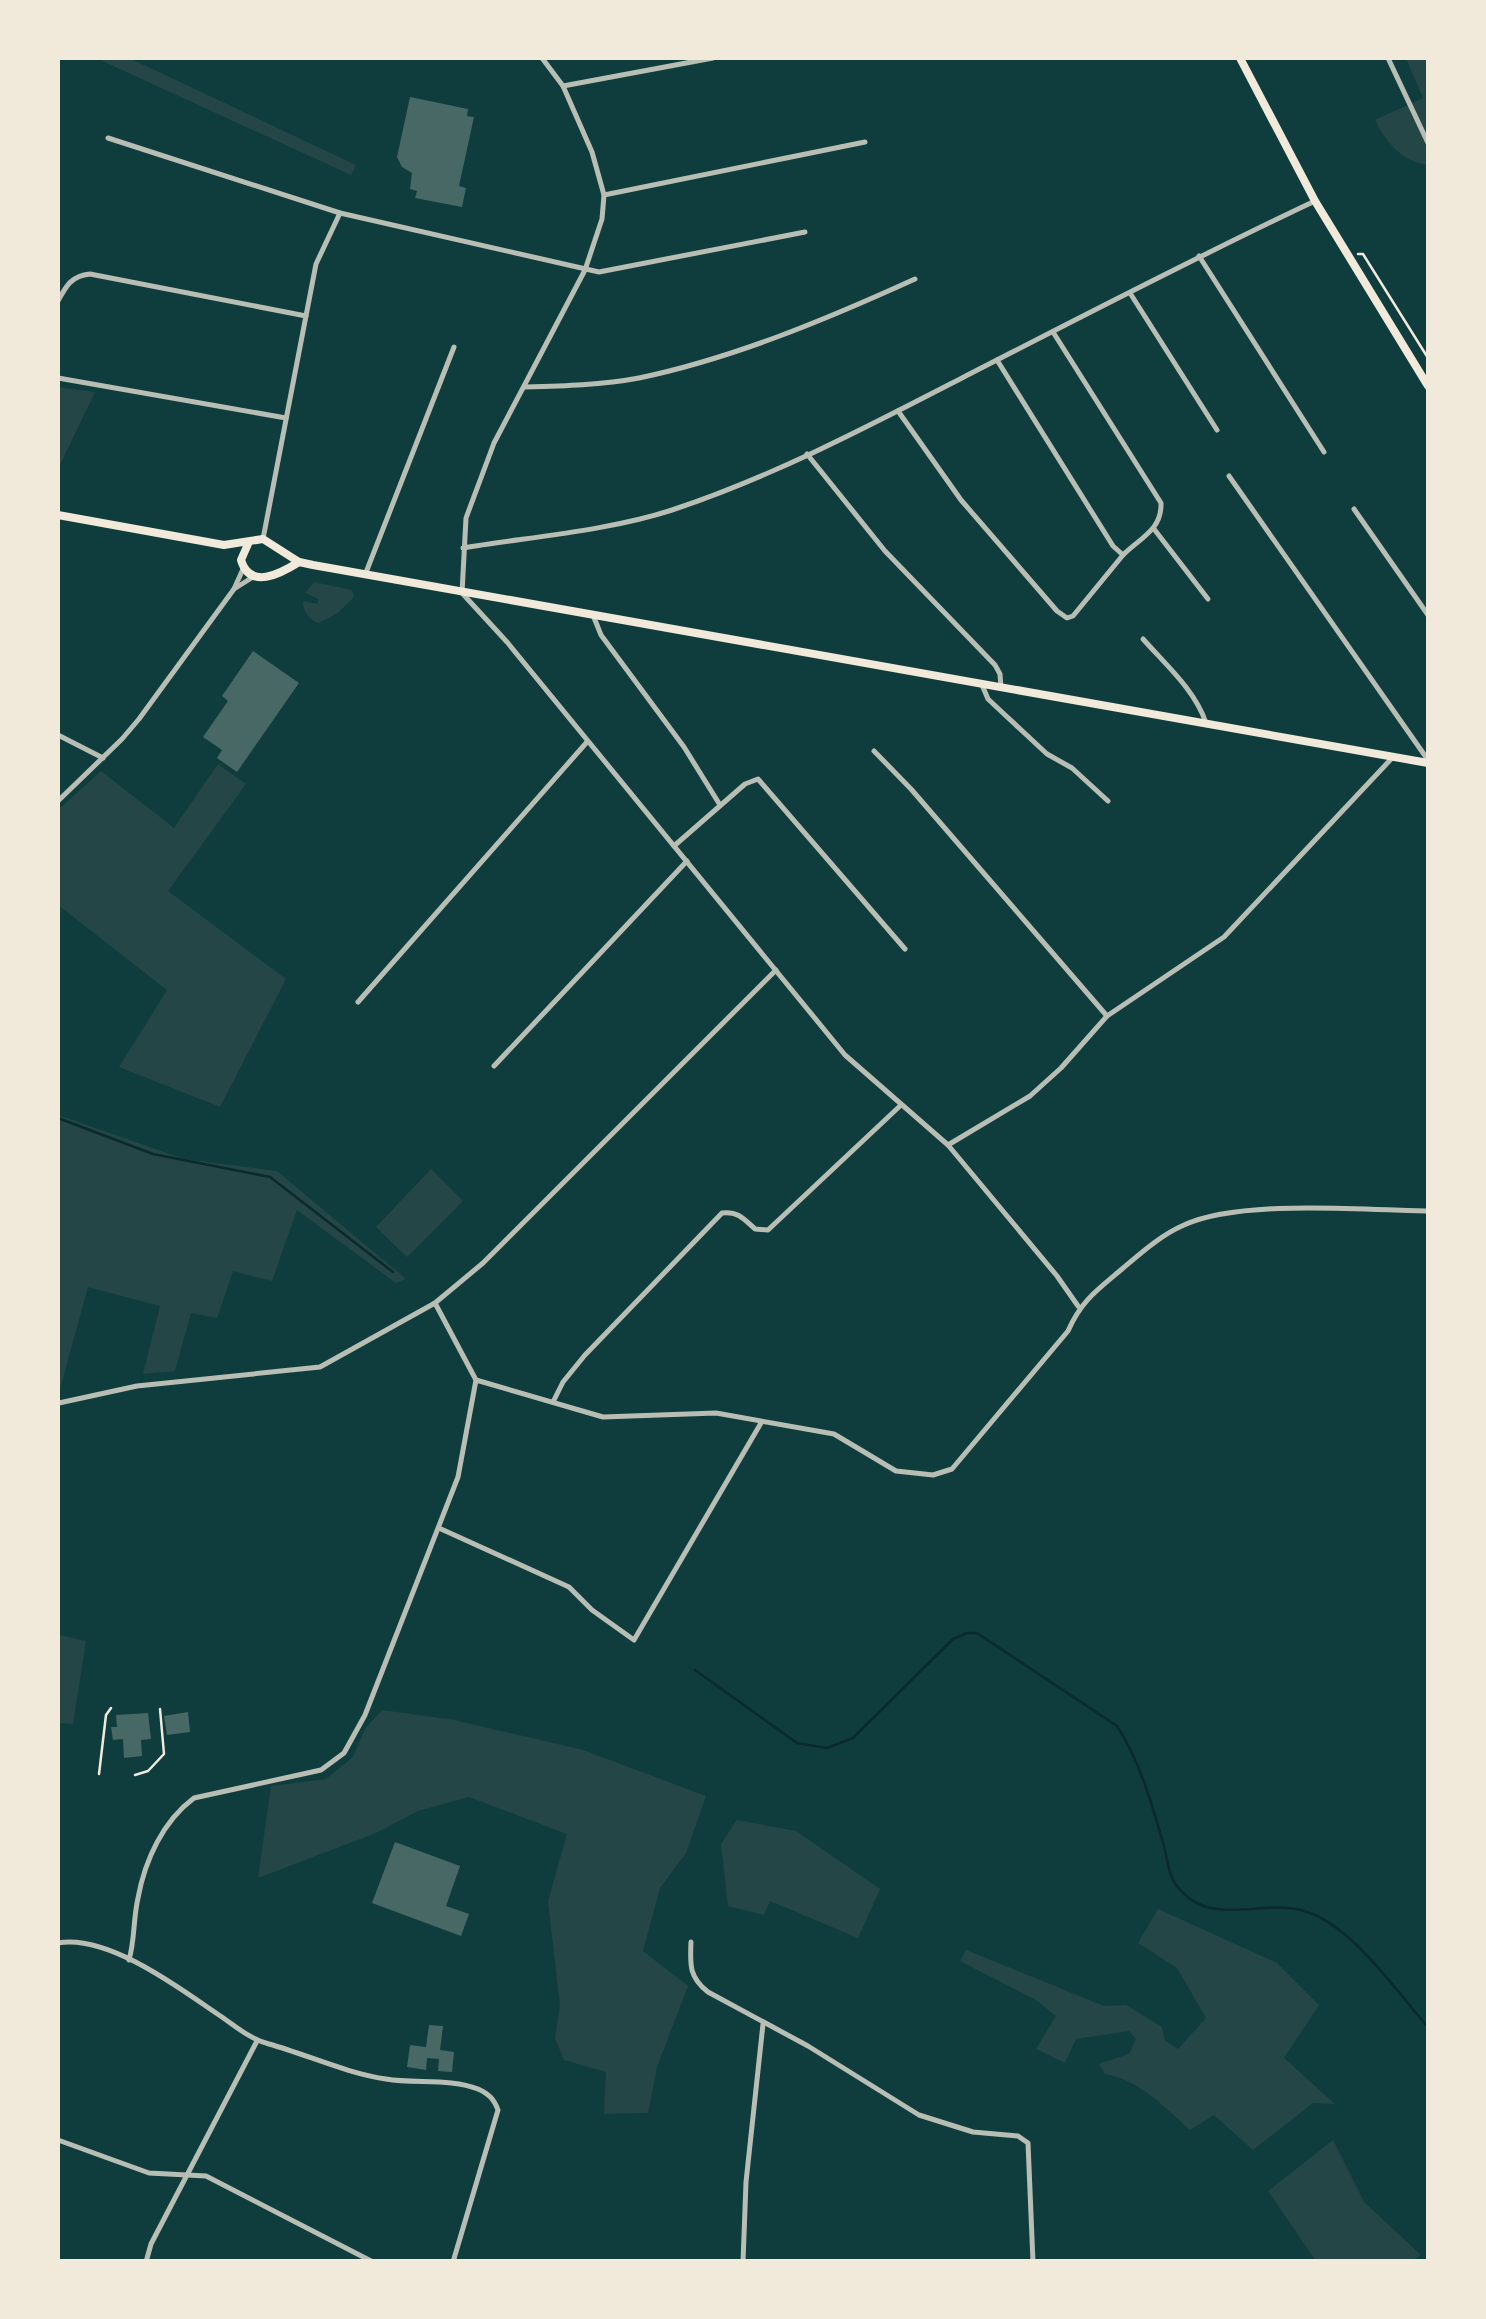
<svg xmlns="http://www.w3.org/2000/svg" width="1486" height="2319" viewBox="0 0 1486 2319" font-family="Merriweather,serif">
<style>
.green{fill:#244646}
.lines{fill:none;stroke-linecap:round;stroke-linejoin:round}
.stream{stroke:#0a2a2b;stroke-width:2.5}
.building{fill:#486865}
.path{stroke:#f1e9da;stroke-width:2.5}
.minor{stroke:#b8beb3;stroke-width:5}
.secondary{stroke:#f1e9da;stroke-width:8}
</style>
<rect width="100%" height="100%" fill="#0f3d3e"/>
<g class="green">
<path d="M 96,58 L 129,58 L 356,165 L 351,175 Z"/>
<path d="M 1406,58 L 1428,58 L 1428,165 C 1402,162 1386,142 1375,120 L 1423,98 Z"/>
<path d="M 58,387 L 95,392 L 58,469 Z"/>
<path d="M 314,582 L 352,590 L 354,597 L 338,613 L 318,623 C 308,619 303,611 303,601 L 317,604 L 319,599 L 305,593 Z"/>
<path d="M 218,764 L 246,784 L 168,891 L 286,979 L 220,1107 L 119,1067 L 167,990 L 58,905 L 58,810 L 101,771 L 174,828 Z"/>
<path d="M 58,1115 L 184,1159 L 277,1171 L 406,1279 L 396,1283 L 297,1210 L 272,1281 L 233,1271 L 217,1318 L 191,1313 L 175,1371 L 143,1374 L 160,1306 L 88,1287 L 58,1396 Z"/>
<path d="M 431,1169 L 463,1201 L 407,1257 L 376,1227 Z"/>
<path d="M 59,1635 L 86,1641 L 73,1724 L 58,1723 Z"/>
<path d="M 382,1710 L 454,1720 L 583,1750 L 706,1796 L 686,1853 L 660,1888 L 643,1951 L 688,1986 L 657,2067 L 648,2113 L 604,2114 L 606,2072 L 564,2060 L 555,2038 L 560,2005 L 548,1901 L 567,1834 L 469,1797 L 418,1811 L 376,1833 L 258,1878 L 271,1786 L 326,1779 L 353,1757 L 365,1729 Z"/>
<path d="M 737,1820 L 796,1831 L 880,1889 L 858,1938 L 770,1901 L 764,1915 L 728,1906 L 721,1844 Z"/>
<path d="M 1158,1909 L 1277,1963 L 1319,2005 L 1284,2058 L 1335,2104 L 1313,2103 L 1253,2150 L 1214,2115 L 1190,2130 C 1165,2107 1139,2080 1105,2074 L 1099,2064 L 1129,2054 L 1136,2039 L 1129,2031 L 1076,2039 L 1065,2063 L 1036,2049 L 1056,2016 L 1036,2000 L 960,1961 L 966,1950 L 1104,2006 L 1126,2005 L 1162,2027 L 1165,2041 L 1178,2049 L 1206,2018 L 1177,1968 L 1138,1943 Z"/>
<path d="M 1333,2140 L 1364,2202 L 1421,2255 L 1411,2261 L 1316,2261 L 1268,2191 Z"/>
</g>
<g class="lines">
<g class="stream">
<path d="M 58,1118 L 153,1154 L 270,1177 L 393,1272"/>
<path d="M 695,1670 L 797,1743 L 827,1748 L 853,1738 L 953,1639 L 967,1633 L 977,1633 L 1117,1726 C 1140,1761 1152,1805 1164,1846 C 1169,1866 1168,1878 1183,1893 C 1214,1925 1263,1900 1301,1910 C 1350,1922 1395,1990 1428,2027"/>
</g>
</g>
<g class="building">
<path d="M 410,97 L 468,109 L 467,116 L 474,117 L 459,186 L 466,188 L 462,207 L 415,198 L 417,191 L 410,189 L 412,173 L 402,167 L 397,157 Z"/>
<path d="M 253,651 L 299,683 L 237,772 L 217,758 L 222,750 L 203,737 L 228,701 L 222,696 Z"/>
<path d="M 188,1712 L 190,1732 L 167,1735 L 164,1716 Z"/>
<path d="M 148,1713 L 151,1739 L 141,1740 L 142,1756 L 124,1758 L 123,1739 L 113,1740 L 111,1727 L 117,1727 L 116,1715 Z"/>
<path d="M 395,1842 L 460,1866 L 446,1906 L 469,1914 L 461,1936 L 372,1903 Z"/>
<path d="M 429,2025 L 443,2026 L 440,2050 L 454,2052 L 452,2072 L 438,2071 L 439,2059 L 427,2058 L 426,2070 L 407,2067 L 410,2045 L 426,2047 Z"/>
</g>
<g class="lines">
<g class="path">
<path d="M 1358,254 L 1363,254 L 1428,358"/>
<path d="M 99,1774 L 106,1715 L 111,1708"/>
<path d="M 135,1775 L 148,1771 L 164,1754 L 160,1709"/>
</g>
<g class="minor">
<path d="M 542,58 L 563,86 L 592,152 L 604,195 L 602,219 L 585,270 L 494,443 L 466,518 L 462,593 L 507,642 L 845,1055 L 948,1145"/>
<path d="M 1388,58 L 1428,143"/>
<path d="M 563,86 L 713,58"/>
<path d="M 108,138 L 340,213 L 599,272 L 805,232"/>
<path d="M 604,195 L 865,142"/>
<path d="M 1199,256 L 1324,452"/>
<path d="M 1130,293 L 1217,430"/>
<path d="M 58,301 C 66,286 71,276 90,274 L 306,316"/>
<path d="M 1053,332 L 1161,503 C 1162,530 1140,538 1123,555"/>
<path d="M 58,378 L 286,418"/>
<path d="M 524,387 C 562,386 602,385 639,378 C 734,358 827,319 915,279"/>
<path d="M 898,411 L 961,500 L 1057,611 L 1067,618 L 1073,616 L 1123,555 L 1113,546 L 997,360"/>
<path d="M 807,454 L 885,551 L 995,665 L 1000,674 L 1001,688"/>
<path d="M 1229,476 L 1428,760"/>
<path d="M 1354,509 L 1428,615"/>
<path d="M 1154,529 L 1208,599"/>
<path d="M 263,539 L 316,264 L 340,213"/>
<path d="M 463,548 C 530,537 607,531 672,510 C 772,477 869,426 962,378 C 1079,318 1196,257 1315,201"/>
<path d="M 365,575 L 454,347"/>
<path d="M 234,589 L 253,577"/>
<path d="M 593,615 L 601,635 L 684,747 L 720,805"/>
<path d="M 1143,639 C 1166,665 1195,690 1206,723"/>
<path d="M 982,685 L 988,699 L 1004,714 L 1047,754 L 1072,768 L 1108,801"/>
<path d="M 58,735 L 103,758"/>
<path d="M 874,751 L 911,789 L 1107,1016"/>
<path d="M 58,801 L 122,739 L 139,719 L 234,589 L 243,569"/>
<path d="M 674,846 L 745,784 L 758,779 L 905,949"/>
<path d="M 358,1002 L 587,742"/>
<path d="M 494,1066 L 687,861"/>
<path d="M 435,1303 L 476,1380 L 603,1417 L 716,1413 L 834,1434 L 896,1471 L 933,1475 L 952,1469 L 1068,1331 C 1081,1301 1097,1290 1122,1269 C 1142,1252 1161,1235 1184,1225 C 1240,1199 1365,1210 1428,1211"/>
<path d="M 1078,1306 L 1057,1276 L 948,1145 L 1030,1096 L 1061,1068 L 1107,1016 L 1224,937 L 1393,757"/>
<path d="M 553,1402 L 563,1382 L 585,1355 L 722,1213 C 738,1211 744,1219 755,1229 L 768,1230 L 901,1105"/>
<path d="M 59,1403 L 137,1386 L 320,1367 L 435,1303 L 483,1263 L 776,970"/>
<path d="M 441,1529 L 569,1587 L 592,1610 L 634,1640 L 761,1423"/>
<path d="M 691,1942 C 690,1965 689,1977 708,1992 L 808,2046 L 919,2115 L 973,2132 L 1018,2136 L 1028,2143 L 1033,2262"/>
<path d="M 58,1943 C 107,1934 178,1987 216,2013 C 233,2024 249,2039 269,2044 C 308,2055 346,2073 386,2079 C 415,2084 451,2078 478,2089 C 489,2094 494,2099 498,2110 L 453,2262"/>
<path d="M 129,1960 C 135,1939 133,1920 138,1898 C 145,1860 163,1821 194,1798 L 321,1770 L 344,1753 L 365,1715 L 458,1477 L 476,1380"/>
<path d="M 58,2140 L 149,2173 L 206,2176 L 373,2262"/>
<path d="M 146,2262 L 151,2244 L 257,2041"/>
<path d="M 743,2262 L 746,2182 L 763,2024"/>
</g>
<g class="secondary">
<path d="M 1240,58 L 1315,201 L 1428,386"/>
<path d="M 58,515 L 224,545 L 263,539 L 299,562 L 313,565 L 1428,763"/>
<path d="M 248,544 L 241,560 C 250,590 280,574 299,562"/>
</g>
</g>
<rect width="1486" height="2319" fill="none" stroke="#f1e9da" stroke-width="120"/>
</svg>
